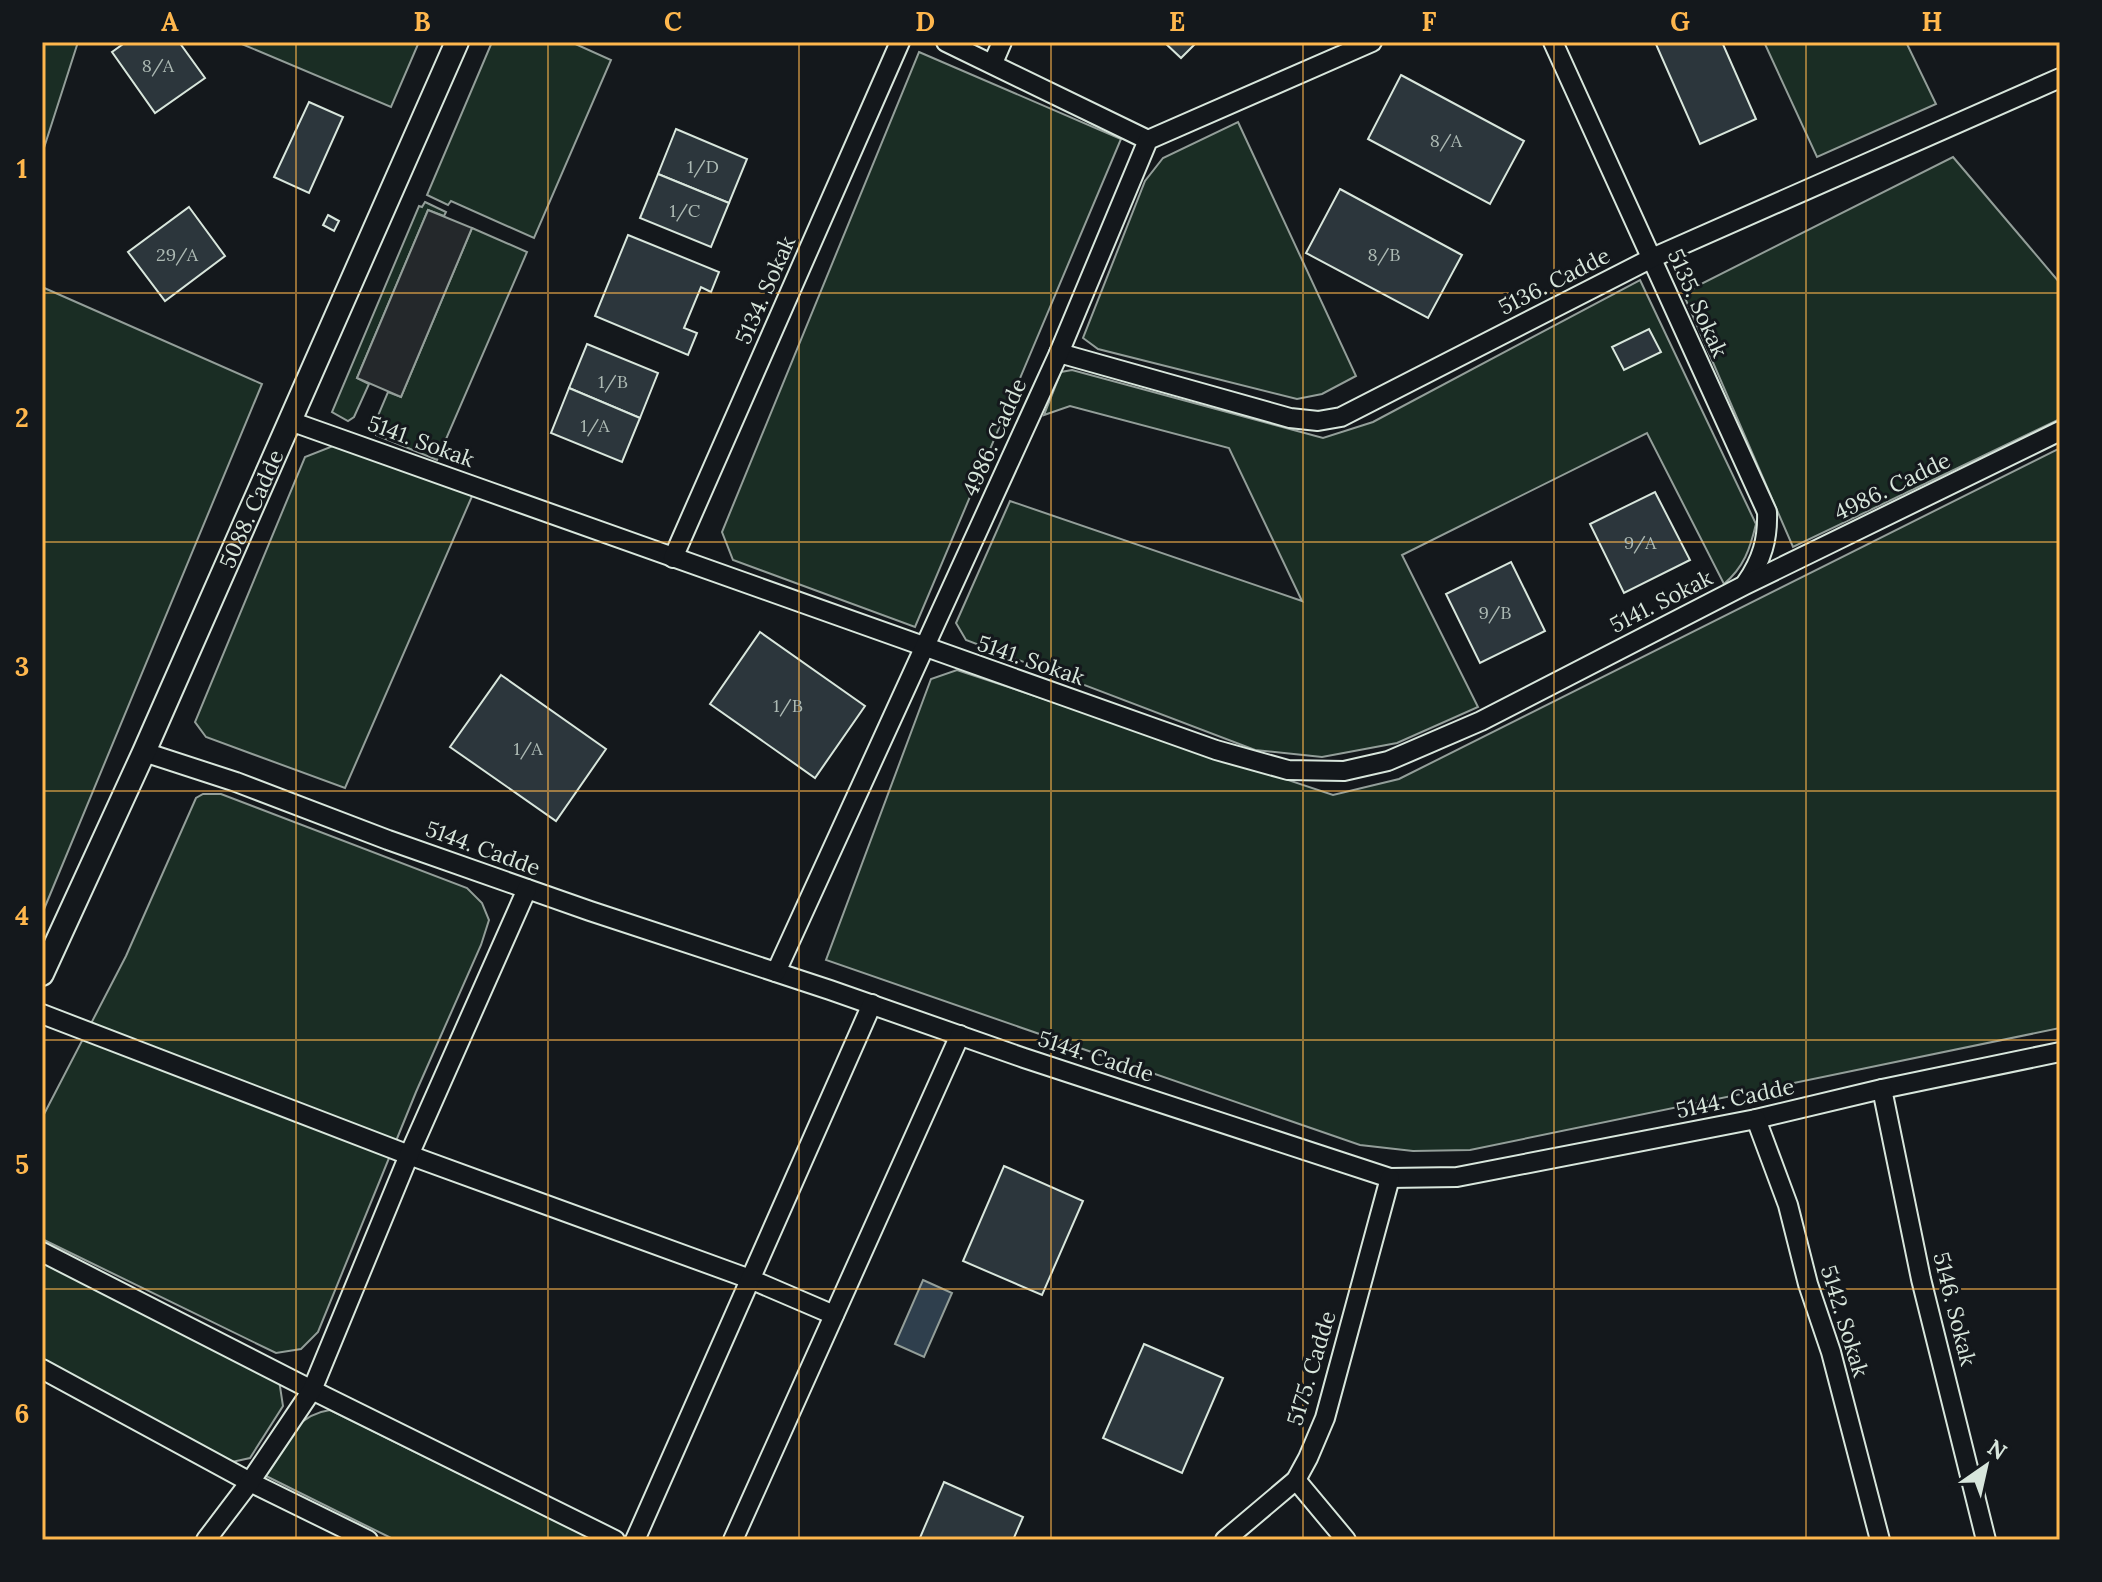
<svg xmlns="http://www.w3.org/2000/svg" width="2102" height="1582" viewBox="0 0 2102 1582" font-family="Lora,serif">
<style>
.green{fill:#1a2d24;stroke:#939e99;stroke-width:2}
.parking{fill:#24282b;stroke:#939e99;stroke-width:2}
.water{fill:#2f3f4d;stroke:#939e99;stroke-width:2}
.building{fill:#2c363c;stroke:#d8e6dc;stroke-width:2}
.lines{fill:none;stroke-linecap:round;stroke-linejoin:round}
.minor-casing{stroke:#d8e6dc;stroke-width:22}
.tertiary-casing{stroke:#d8e6dc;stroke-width:26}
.minor{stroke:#14181c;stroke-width:18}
.tertiary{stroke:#14181c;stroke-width:22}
.grid{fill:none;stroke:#ffb74d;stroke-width:2;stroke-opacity:0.55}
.labels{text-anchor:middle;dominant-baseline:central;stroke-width:6;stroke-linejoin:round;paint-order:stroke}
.number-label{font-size:18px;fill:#adbab4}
.street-label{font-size:22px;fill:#d8e6dc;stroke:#14181c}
.neatline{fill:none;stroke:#ffb74d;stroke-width:3}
.grid-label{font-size:26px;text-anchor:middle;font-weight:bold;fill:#ffb74d}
</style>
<rect width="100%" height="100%" fill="#14181c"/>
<g class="green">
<path d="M 42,42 L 78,42 L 42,154 Z"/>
<path d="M 237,42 L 419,42 L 391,107 Z"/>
<path d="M 492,42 L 571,42 L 611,60 L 534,238 L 451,201 L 448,205 L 427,195 Z"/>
<path d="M 1764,42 L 1906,42 L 1936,104 L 1817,157 Z"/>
<path d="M 919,52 L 1121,139 L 915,627 L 733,560 L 722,532 Z"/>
<path d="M 1238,122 L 1356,376 L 1322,394 L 1297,399 L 1098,349 L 1083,338 L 1145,181 L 1163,158 Z"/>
<path d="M 1953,157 L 2060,283 L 2060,419 L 1793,547 L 1685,298 L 1695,287 Z"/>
<path d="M 425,202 L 446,212 L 444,216 L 428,210 L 357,378 L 369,384 L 354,417 L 348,421 L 332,412 L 419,206 L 422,207 Z"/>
<path d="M 472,228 L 527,252 L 437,460 L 376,435 L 374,425 L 388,392 L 401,397 Z"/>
<path d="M 1640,280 L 1756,524 C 1750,549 1744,567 1724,584 L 1647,433 L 1402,555 L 1478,707 L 1397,743 L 1322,757 L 1255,750 L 966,640 L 956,623 L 1010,501 L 1302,601 L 1229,448 L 1070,406 L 1044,415 L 1061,372 L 1072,370 L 1323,438 L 1373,422 Z"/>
<path d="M 42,287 L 262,384 L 42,914 Z"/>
<path d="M 338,444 L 473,494 L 345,788 L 206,737 L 195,722 L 305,457 Z"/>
<path d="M 2060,448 L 2060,1028 L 1470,1150 L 1413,1151 L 1360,1145 L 826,960 L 931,679 L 957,670 L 1333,795 L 1399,779 Z"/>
<path d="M 203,794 L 221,794 L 467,888 L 482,903 L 489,920 L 481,945 L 416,1092 L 318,1332 L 301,1349 L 276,1353 L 42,1239 L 42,1118 L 126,956 L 196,798 Z"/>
<path d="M 42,1261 L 279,1380 L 283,1406 L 250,1458 L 232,1462 L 42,1362 Z"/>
<path d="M 330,1410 L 594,1540 L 395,1540 L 264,1475 C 282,1447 294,1415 330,1410 Z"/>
</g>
<path class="parking" d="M 428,210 L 472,228 L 401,397 L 357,378 Z"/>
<path class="water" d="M 923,1280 L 952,1293 L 924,1357 L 895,1344 Z"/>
<g class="building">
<path d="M 126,42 L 179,42 L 205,78 L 155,113 L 112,52 Z"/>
<path d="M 1164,42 L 1197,42 L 1181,58 Z"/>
<path d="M 1655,42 L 1722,42 L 1756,119 L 1700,144 Z"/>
<path d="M 1401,75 L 1524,141 L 1490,204 L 1368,139 Z"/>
<path d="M 309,102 L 343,117 L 309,193 L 274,177 Z"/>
<path d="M 676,129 L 747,159 L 729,203 L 658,174 Z"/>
<path d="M 658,174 L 729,203 L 711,247 L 640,218 Z"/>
<path d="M 1340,189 L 1462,255 L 1428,318 L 1306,253 Z"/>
<path d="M 189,207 L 225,256 L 165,301 L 128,252 Z"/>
<path d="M 328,215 L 339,221 L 334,231 L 323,225 Z"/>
<path d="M 628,235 L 719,272 L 711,292 L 701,287 L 684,328 L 697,333 L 688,355 L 595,316 Z"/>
<path d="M 1649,329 L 1661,352 L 1624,370 L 1612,347 Z"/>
<path d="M 587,344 L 658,373 L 640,418 L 569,388 Z"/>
<path d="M 569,388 L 640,418 L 622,462 L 551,433 Z"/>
<path d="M 1655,492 L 1690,560 L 1624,593 L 1590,524 Z"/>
<path d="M 1511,562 L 1545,631 L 1480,663 L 1446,594 Z"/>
<path d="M 760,632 L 865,706 L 815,778 L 710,704 Z"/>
<path d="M 501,675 L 606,749 L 556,821 L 450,747 Z"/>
<path d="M 1004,1166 L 1083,1201 L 1042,1295 L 963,1261 Z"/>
<path d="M 1144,1344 L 1223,1378 L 1182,1473 L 1103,1438 Z"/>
<path d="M 944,1482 L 1023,1517 L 1013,1540 L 919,1540 Z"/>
</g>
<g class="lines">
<defs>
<g id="minor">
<path d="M 946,42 L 1148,140"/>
<path d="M 1553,42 L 1767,512 C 1768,539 1762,560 1746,583"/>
<path d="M 993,63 L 1002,42"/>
<path d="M 1059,353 L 1290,418 L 1318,421 L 1341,417 L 1652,258 L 2060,78"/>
<path d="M 290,421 L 1216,750 L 1288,770 L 1344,771 L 1388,761 L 1481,721 L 1745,585 L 2060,431"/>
<path d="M 673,558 L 900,42"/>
<path d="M 144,752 L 236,782 L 388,840 L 590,911 L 830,990 L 1024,1058 L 1390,1178 L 1457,1177 L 1756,1119 L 1882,1089 L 2060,1052"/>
<path d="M 776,972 L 1059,353 L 1148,140 L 1372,42"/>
<path d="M 42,1014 L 409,1155 L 750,1279 L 834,1315"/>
<path d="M 1882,1089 L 1921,1279 L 1986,1540"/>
<path d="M 1756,1119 L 1788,1205 L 1808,1284 L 1831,1352 L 1880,1540"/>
<path d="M 42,1252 L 312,1390 L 615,1540"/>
<path d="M 42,1369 L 250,1482 L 368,1540"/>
<path d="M 1296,1480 L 1346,1540"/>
<path d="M 206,1540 L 250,1482 L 312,1390 L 409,1155 L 527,889"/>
<path d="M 635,1540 L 872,1004"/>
<path d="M 733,1540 L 960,1035"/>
<path d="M 1225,1540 L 1296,1480 L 1308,1458 L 1325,1418 L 1390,1178"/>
</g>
<g id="tertiary">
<path id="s1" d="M 42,974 L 144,752 L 457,42"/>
</g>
</defs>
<use href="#minor" class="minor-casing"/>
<use href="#tertiary" class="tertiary-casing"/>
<use href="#minor" class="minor"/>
<use href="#tertiary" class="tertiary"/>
</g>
<path class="grid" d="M 296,42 L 296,1540M 548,42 L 548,1540M 799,42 L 799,1540M 1051,42 L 1051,1540M 1303,42 L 1303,1540M 1554,42 L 1554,1540M 1806,42 L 1806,1540M 42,293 L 2060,293M 42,542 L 2060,542M 42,791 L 2060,791M 42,1040 L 2060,1040M 42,1289 L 2060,1289"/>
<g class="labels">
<g class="number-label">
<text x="158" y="65">8/A</text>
<text x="1446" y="140">8/A</text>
<text x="703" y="166">1/D</text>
<text x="685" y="210">1/C</text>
<text x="177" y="254">29/A</text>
<text x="1384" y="254">8/B</text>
<text x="613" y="381">1/B</text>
<text x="595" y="425">1/A</text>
<text x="1640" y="542">9/A</text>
<text x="1495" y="612">9/B</text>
<text x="788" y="705">1/B</text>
<text x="528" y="748">1/A</text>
</g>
<g class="street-label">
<text transform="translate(1554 281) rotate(-27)">5136. Cadde</text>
<text transform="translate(765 290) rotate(-66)">5134. Sokak</text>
<text transform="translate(1698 303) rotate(66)">5135. Sokak</text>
<text transform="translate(994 437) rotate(-66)">4986. Cadde</text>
<text transform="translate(421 441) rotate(20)">5141. Sokak</text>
<text transform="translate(1892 486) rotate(-26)">4986. Cadde</text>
<text stroke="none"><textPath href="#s1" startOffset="510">5088. Cadde</textPath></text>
<text transform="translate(1661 601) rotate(-27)">5141. Sokak</text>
<text transform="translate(1031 660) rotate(19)">5141. Sokak</text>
<text transform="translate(483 848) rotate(20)">5144. Cadde</text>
<text transform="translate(1096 1056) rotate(18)">5144. Cadde</text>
<text transform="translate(1735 1098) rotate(-12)">5144. Cadde</text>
<text transform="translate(1955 1309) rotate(76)">5146. Sokak</text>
<text transform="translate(1845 1321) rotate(73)">5142. Sokak</text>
<text transform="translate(1311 1368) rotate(-73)">5175. Cadde</text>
</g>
</g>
<rect width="2102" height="1582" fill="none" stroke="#14181c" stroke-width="88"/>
<g transform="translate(1986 1466) rotate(34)" stroke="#14181c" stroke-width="6" paint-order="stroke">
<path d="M0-6L14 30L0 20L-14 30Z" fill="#d8e6dc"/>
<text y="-12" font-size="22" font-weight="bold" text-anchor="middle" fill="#d8e6dc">N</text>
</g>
<rect x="44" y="44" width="2014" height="1494" class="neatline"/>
<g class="grid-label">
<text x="170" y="31">A</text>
<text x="422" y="31">B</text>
<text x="673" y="31">C</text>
<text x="925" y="31">D</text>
<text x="1177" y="31">E</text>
<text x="1429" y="31">F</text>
<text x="1680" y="31">G</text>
<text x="1932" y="31">H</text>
<text x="22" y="178">1</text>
<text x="22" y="427">2</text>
<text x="22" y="676">3</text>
<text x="22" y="925">4</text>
<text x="22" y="1174">5</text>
<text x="22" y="1423">6</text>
</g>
</svg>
